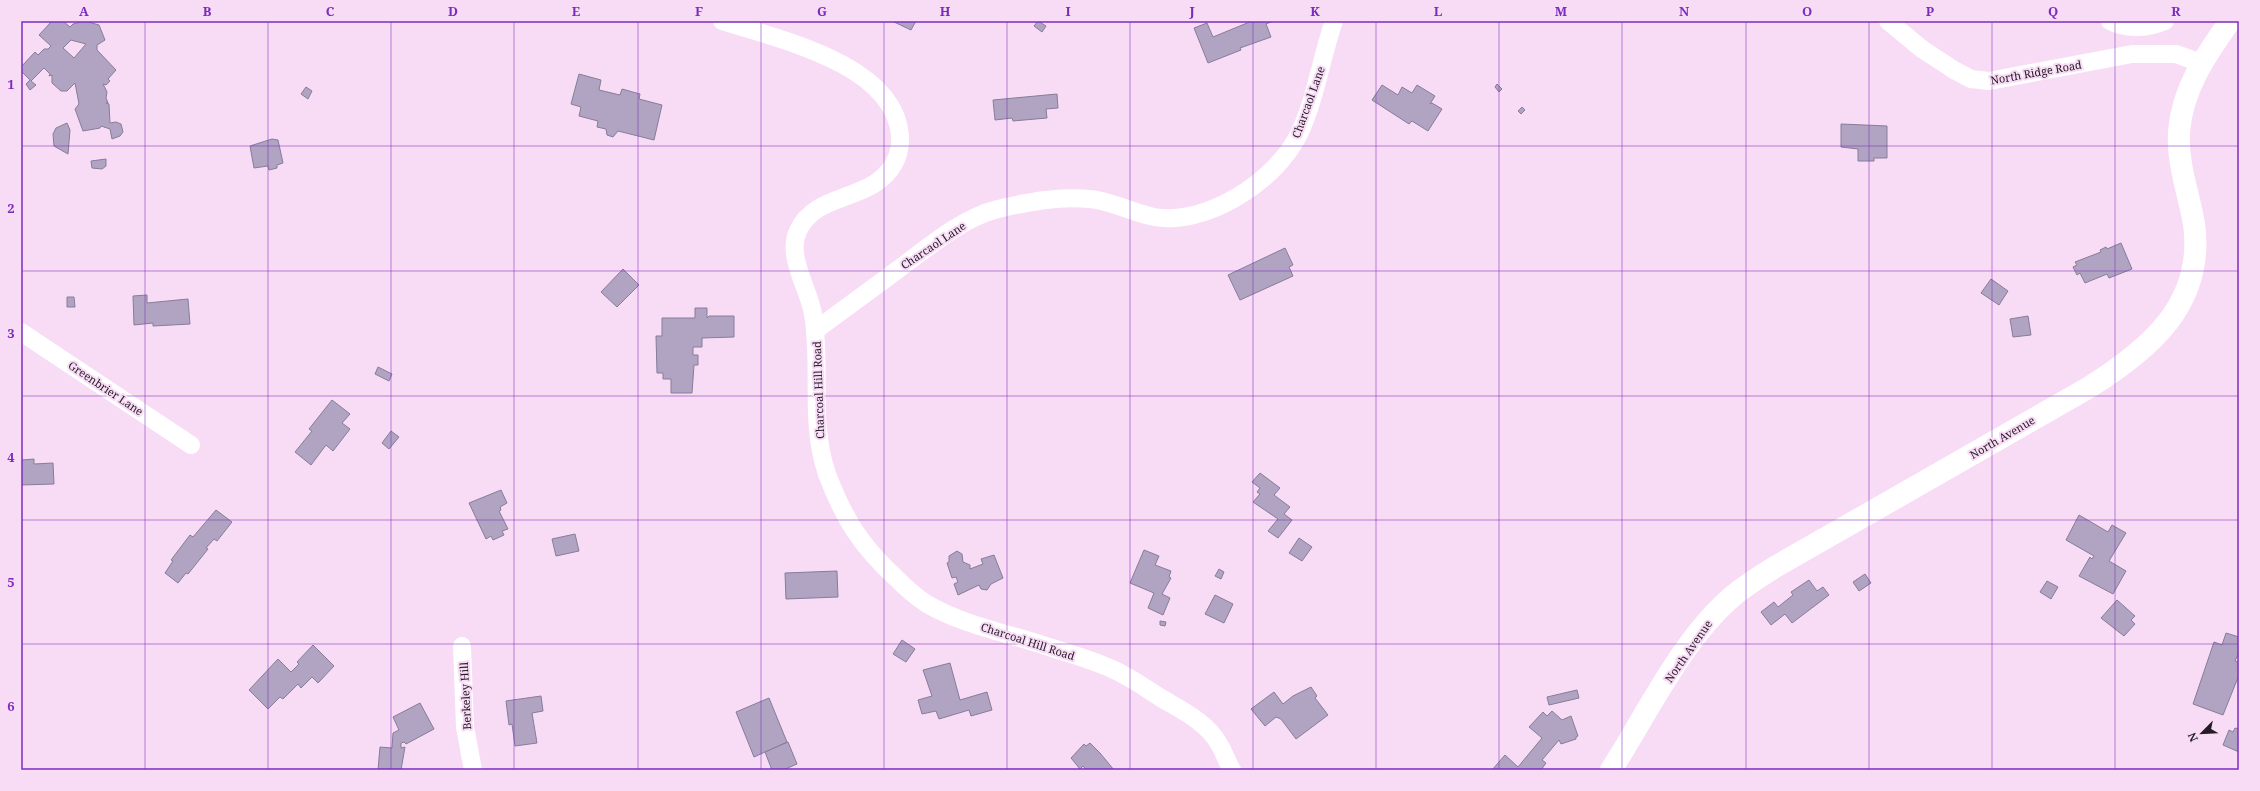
<svg xmlns="http://www.w3.org/2000/svg" width="2260" height="791" viewBox="0 0 2260 791" font-family="'Noto Serif',serif">
<style>
.building{fill:#b0a4c2;stroke:#877c99;fill-rule:evenodd}
.lines{fill:none;stroke-linecap:round;stroke-linejoin:round}
.minor{stroke:#fff;stroke-width:18}
.tertiary{stroke:#fff;stroke-width:22}
.grid{fill:none;stroke:#7b2cbf;stroke-width:1;stroke-opacity:0.55}
.labels{text-anchor:middle;dominant-baseline:central;stroke-width:4;stroke-linejoin:round;paint-order:stroke}
.street-label{font-size:11px;fill:#251b24;stroke:#f8dcf6}
.neatline{fill:none;stroke:#7b2cbf;stroke-width:1.5}
.grid-label{font-size:13px;text-anchor:middle;font-weight:bold;fill:#7b2cbf}
</style>
<rect width="100%" height="100%" fill="#f8dcf6"/>
<g class="building">
<path d="M 52,21 L 63,21 L 70,27 L 73,24 L 85,21 L 99,25 L 105,40 L 97,45 L 97,50 L 116,70 L 108,79 L 110,81 L 106,85 L 103,84 L 107,92 L 106,98 L 108,103 L 106,103 L 109,104 L 110,123 L 116,122 L 121,124 L 123,132 L 120,136 L 112,139 L 110,129 L 101,126 L 100,128 L 83,131 L 75,109 L 79,104 L 75,83 L 67,91 L 61,91 L 52,83 L 52,75 L 49,76 L 50,74 L 44,68 L 31,81 L 36,85 L 30,90 L 26,84 L 30,80 L 21,71 L 21,67 L 35,52 L 38,55 L 44,49 L 48,49 L 51,46 L 39,35 ZM 71,40 L 86,44 L 74,58 L 63,48 Z"/>
<path d="M 892,21 L 916,21 L 911,30 Z"/>
<path d="M 1038,21 L 1046,26 L 1042,32 L 1034,26 Z"/>
<path d="M 1252,21 L 1273,21 L 1266,24 L 1271,37 L 1240,48 L 1241,50 L 1208,63 L 1194,28 L 1207,23 L 1213,37 Z"/>
<path d="M 579,74 L 601,80 L 599,90 L 620,95 L 622,89 L 640,94 L 639,99 L 662,105 L 654,140 L 618,131 L 613,137 L 607,135 L 606,129 L 597,127 L 598,121 L 579,116 L 581,107 L 571,104 Z"/>
<path d="M 1497,84 L 1502,89 L 1499,92 L 1495,87 Z"/>
<path d="M 1382,85 L 1398,95 L 1402,87 L 1412,93 L 1417,85 L 1435,96 L 1430,104 L 1432,103 L 1442,109 L 1428,131 L 1412,121 L 1409,124 L 1372,100 Z"/>
<path d="M 306,87 L 312,91 L 308,99 L 301,94 Z"/>
<path d="M 1057,94 L 1058,108 L 1046,109 L 1047,118 L 1013,121 L 1012,118 L 995,120 L 993,100 Z"/>
<path d="M 1522,107 L 1525,110 L 1521,114 L 1518,111 Z"/>
<path d="M 67,123 L 70,130 L 68,154 L 54,146 L 53,134 L 56,128 Z"/>
<path d="M 1841,124 L 1887,126 L 1887,158 L 1874,158 L 1874,161 L 1858,161 L 1858,149 L 1841,147 Z"/>
<path d="M 272,139 L 278,140 L 283,163 L 277,165 L 277,168 L 269,170 L 268,166 L 254,168 L 250,146 Z"/>
<path d="M 106,159 L 106,166 L 102,169 L 92,168 L 91,161 Z"/>
<path d="M 2121,243 L 2132,269 L 2109,278 L 2107,274 L 2085,283 L 2080,273 L 2077,275 L 2073,267 L 2077,265 L 2075,262 L 2101,252 L 2100,250 L 2106,247 L 2107,249 Z"/>
<path d="M 1285,248 L 1293,265 L 1289,267 L 1293,276 L 1240,300 L 1228,275 Z"/>
<path d="M 623,269 L 639,285 L 617,307 L 601,292 Z"/>
<path d="M 1991,279 L 2008,291 L 1999,305 L 1981,293 Z"/>
<path d="M 147,295 L 147,303 L 188,299 L 190,324 L 153,326 L 153,323 L 134,325 L 133,296 Z"/>
<path d="M 67,297 L 74,297 L 75,307 L 67,307 Z"/>
<path d="M 695,308 L 707,308 L 707,318 L 709,316 L 734,316 L 734,337 L 702,338 L 702,347 L 693,347 L 693,355 L 698,355 L 698,365 L 694,365 L 692,393 L 671,393 L 671,379 L 663,379 L 663,373 L 657,373 L 656,336 L 662,336 L 662,318 L 695,318 Z"/>
<path d="M 2028,316 L 2031,335 L 2013,337 L 2010,319 Z"/>
<path d="M 378,367 L 392,374 L 389,381 L 375,374 Z"/>
<path d="M 332,400 L 350,414 L 342,423 L 350,429 L 333,451 L 326,445 L 311,465 L 295,452 L 312,431 L 309,429 Z"/>
<path d="M 391,431 L 399,437 L 389,449 L 382,443 Z"/>
<path d="M 21,457 L 22,460 L 34,459 L 34,464 L 53,463 L 54,484 L 21,485 Z"/>
<path d="M 1260,473 L 1280,488 L 1274,495 L 1290,507 L 1284,514 L 1292,520 L 1278,538 L 1268,531 L 1278,519 L 1253,502 L 1260,494 L 1257,492 L 1260,488 L 1252,482 Z"/>
<path d="M 501,490 L 507,503 L 500,507 L 501,510 L 499,511 L 508,529 L 502,531 L 504,535 L 493,540 L 491,536 L 486,539 L 469,503 Z"/>
<path d="M 216,510 L 232,522 L 217,541 L 214,539 L 206,548 L 208,549 L 188,574 L 186,573 L 178,583 L 165,573 L 173,561 L 171,560 L 190,535 L 193,537 Z"/>
<path d="M 2079,515 L 2108,532 L 2112,525 L 2126,533 L 2109,561 L 2126,571 L 2113,594 L 2079,576 L 2090,557 L 2092,559 L 2094,556 L 2066,540 Z"/>
<path d="M 575,534 L 579,551 L 556,556 L 552,539 Z"/>
<path d="M 1299,538 L 1312,547 L 1302,561 L 1289,553 Z"/>
<path d="M 1144,550 L 1159,556 L 1155,565 L 1171,571 L 1169,577 L 1171,578 L 1162,594 L 1170,598 L 1163,615 L 1148,608 L 1154,593 L 1130,583 Z"/>
<path d="M 957,551 L 962,554 L 963,562 L 970,565 L 970,569 L 983,564 L 981,559 L 994,555 L 1003,578 L 991,584 L 987,590 L 981,589 L 979,585 L 958,595 L 954,584 L 958,582 L 956,577 L 952,578 L 947,563 L 949,562 L 949,556 Z"/>
<path d="M 1219,569 L 1224,572 L 1221,579 L 1215,576 Z"/>
<path d="M 837,571 L 838,597 L 786,599 L 785,573 Z"/>
<path d="M 1865,574 L 1871,583 L 1859,591 L 1853,582 Z"/>
<path d="M 1809,580 L 1817,591 L 1823,587 L 1829,595 L 1792,623 L 1785,614 L 1771,625 L 1761,612 L 1774,602 L 1778,607 L 1793,595 L 1791,592 Z"/>
<path d="M 2047,581 L 2058,587 L 2051,599 L 2040,592 Z"/>
<path d="M 1215,595 L 1233,604 L 1224,623 L 1205,614 Z"/>
<path d="M 2117,600 L 2135,616 L 2131,620 L 2135,624 L 2124,636 L 2101,618 Z"/>
<path d="M 1160,621 L 1166,622 L 1165,626 L 1160,625 Z"/>
<path d="M 2226,633 L 2239,637 L 2239,652 L 2235,661 L 2239,662 L 2239,675 L 2223,715 L 2193,704 L 2214,642 L 2222,645 Z"/>
<path d="M 902,640 L 915,649 L 906,662 L 893,654 Z"/>
<path d="M 313,645 L 334,666 L 318,683 L 312,677 L 301,688 L 298,684 L 283,699 L 280,697 L 268,709 L 249,690 L 278,659 L 291,672 L 299,664 L 297,662 Z"/>
<path d="M 950,663 L 960,700 L 987,692 L 992,710 L 971,716 L 969,710 L 939,719 L 936,711 L 922,714 L 918,700 L 932,696 L 923,670 Z"/>
<path d="M 1311,687 L 1317,696 L 1315,698 L 1328,715 L 1296,739 L 1281,719 L 1276,717 L 1265,726 L 1251,709 L 1274,692 L 1283,704 L 1293,696 Z"/>
<path d="M 1577,690 L 1579,698 L 1549,705 L 1547,697 Z"/>
<path d="M 541,696 L 543,711 L 532,713 L 537,743 L 515,746 L 512,724 L 509,725 L 506,701 Z"/>
<path d="M 769,698 L 787,742 L 754,757 L 736,712 Z"/>
<path d="M 420,703 L 434,729 L 406,744 L 404,742 L 401,743 L 401,748 L 405,747 L 401,770 L 376,770 L 378,770 L 380,747 L 392,748 L 393,733 L 399,730 L 393,717 Z"/>
<path d="M 1552,711 L 1562,720 L 1571,716 L 1578,736 L 1576,737 L 1576,739 L 1561,744 L 1559,740 L 1542,760 L 1546,763 L 1541,770 L 1492,770 L 1505,755 L 1518,767 L 1542,738 L 1529,727 L 1543,712 L 1547,716 Z"/>
<path d="M 2235,728 L 2239,729 L 2239,752 L 2223,745 L 2229,730 L 2233,732 Z"/>
<path d="M 788,742 L 797,764 L 783,770 L 772,770 L 765,752 Z"/>
<path d="M 1090,743 L 1100,753 L 1114,770 L 1086,770 L 1083,766 L 1080,769 L 1071,758 L 1084,744 L 1086,746 Z"/>
</g>
<g class="lines">
<g class="minor">
<path d="M 722,21 C 778,39 895,64 900,136 C 901,157 891,173 874,184 C 848,200 812,200 798,231 C 786,256 809,289 813,314 C 822,367 809,422 827,474 C 844,519 861,546 896,578 C 905,587 916,597 927,604 C 963,625 1007,633 1046,646 C 1070,654 1101,662 1122,674 C 1136,681 1148,690 1161,698 C 1181,710 1207,722 1219,744 C 1224,752 1227,762 1232,770"/>
<path d="M 1888,21 L 1922,49 L 1954,70 L 1971,79 L 1989,81 L 2132,54 L 2176,54 L 2201,63"/>
<path d="M 2110,21 C 2126,30 2149,28 2165,21"/>
<path d="M 816,330 C 844,309 872,289 900,268 C 930,246 962,218 998,209 C 1028,202 1059,196 1089,199 C 1109,200 1133,213 1154,217 C 1207,226 1276,181 1299,134 C 1316,98 1321,58 1334,21"/>
<path d="M 21,332 L 191,445"/>
<path d="M 462,646 L 465,727 L 473,770"/>
</g>
<path class="tertiary" d="M 1611,770 C 1647,714 1682,639 1733,596 C 1746,585 1761,576 1775,567 L 2088,388 C 2149,350 2205,304 2194,224 C 2189,194 2177,164 2179,132 C 2182,89 2206,55 2230,21"/>
</g>
<path class="grid" d="M 145,21 L 145,770M 268,21 L 268,770M 391,21 L 391,770M 514,21 L 514,770M 638,21 L 638,770M 761,21 L 761,770M 884,21 L 884,770M 1007,21 L 1007,770M 1130,21 L 1130,770M 1253,21 L 1253,770M 1376,21 L 1376,770M 1499,21 L 1499,770M 1622,21 L 1622,770M 1746,21 L 1746,770M 1869,21 L 1869,770M 1992,21 L 1992,770M 2115,21 L 2115,770M 21,146 L 2239,146M 21,271 L 2239,271M 21,396 L 2239,396M 21,520 L 2239,520M 21,644 L 2239,644"/>
<g class="labels">
<g class="street-label">
<text transform="translate(2036 72) rotate(-10)">North Ridge Road</text>
<text transform="translate(1308 102) rotate(-70)">Charcaol Lane</text>
<text transform="translate(933 245) rotate(-34)">Charcaol Lane</text>
<text transform="translate(106 388) rotate(34)">Greenbrier Lane</text>
<text transform="translate(818 390) rotate(-92)">Charcoal Hill Road</text>
<text transform="translate(2002 437) rotate(-30)">North Avenue</text>
<text transform="translate(1028 641) rotate(18)">Charcoal Hill Road</text>
<text transform="translate(1688 651) rotate(-55)">North Avenue</text>
<text transform="translate(465 696) rotate(-93)">Berkeley Hill</text>
</g>
</g>
<rect width="2260" height="791" fill="none" stroke="#f8dcf6" stroke-width="44"/>
<g transform="translate(2202 733) rotate(246)" stroke="#f8dcf6" stroke-width="3" paint-order="stroke">
<path d="M0-3L7 15L0 10L-7 15Z" fill="#251b24"/>
<text y="-6" font-size="11" font-weight="bold" text-anchor="middle" fill="#251b24">N</text>
</g>
<rect x="22" y="22" width="2216" height="747" class="neatline"/>
<g class="grid-label">
<text x="84" y="16">A</text>
<text x="207" y="16">B</text>
<text x="330" y="16">C</text>
<text x="453" y="16">D</text>
<text x="576" y="16">E</text>
<text x="699" y="16">F</text>
<text x="822" y="16">G</text>
<text x="945" y="16">H</text>
<text x="1068" y="16">I</text>
<text x="1192" y="16">J</text>
<text x="1315" y="16">K</text>
<text x="1438" y="16">L</text>
<text x="1561" y="16">M</text>
<text x="1684" y="16">N</text>
<text x="1807" y="16">O</text>
<text x="1930" y="16">P</text>
<text x="2053" y="16">Q</text>
<text x="2176" y="16">R</text>
<text x="11" y="89">1</text>
<text x="11" y="213">2</text>
<text x="11" y="338">3</text>
<text x="11" y="462">4</text>
<text x="11" y="587">5</text>
<text x="11" y="711">6</text>
</g>
</svg>
